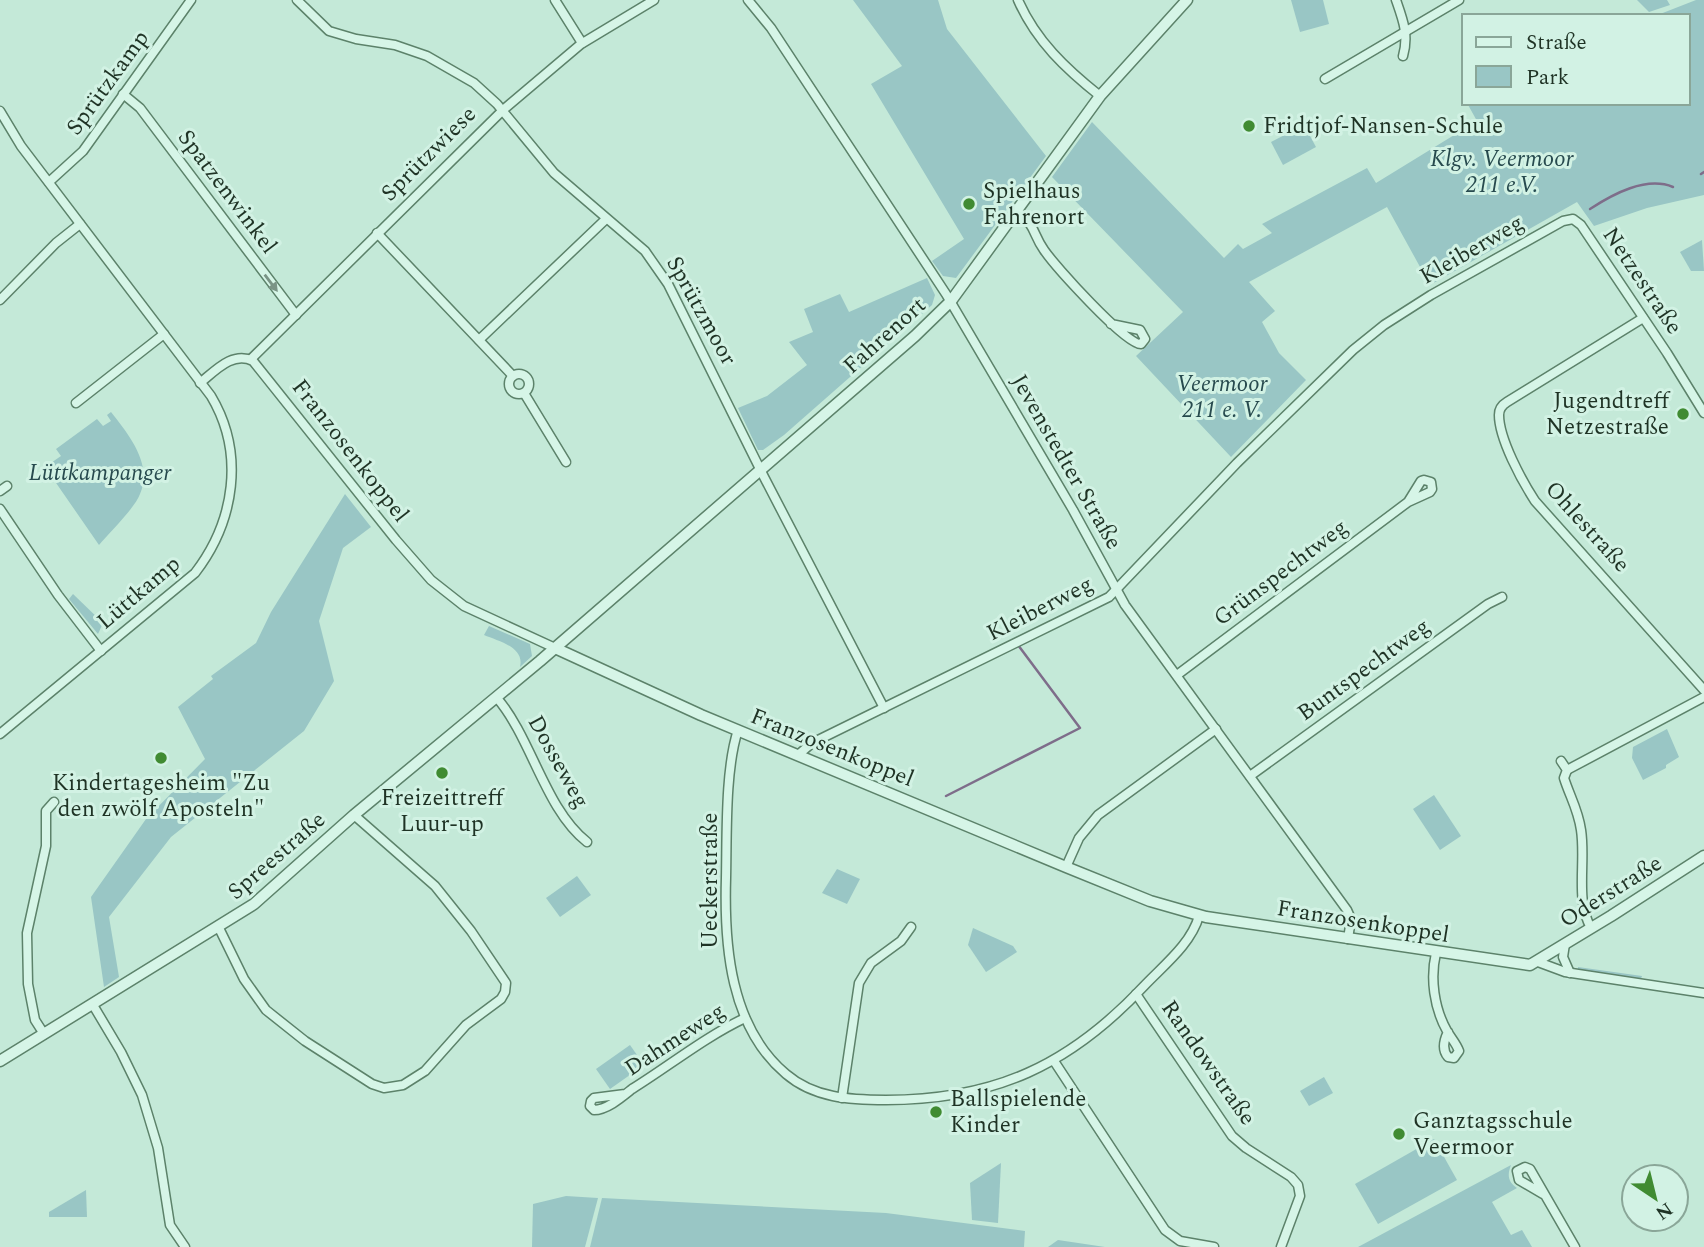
<svg xmlns="http://www.w3.org/2000/svg" width="1704" height="1247" viewBox="0 0 1704 1247" font-family="Spectral,serif">
<style>
.green{fill:#99c6c5}
.lines{fill:none;stroke-linecap:round;stroke-linejoin:round}
.stream{stroke:#7e6d8a;stroke-width:2.5}
.minor-casing{stroke:#5c826a;stroke-width:11}
.tertiary-casing{stroke:#5c826a;stroke-width:13}
.minor{stroke:#d6f5e7;stroke-width:8}
.tertiary{stroke:#d6f5e7;stroke-width:10}
.oneway{fill:#7a9486}
.poi-dot{fill:#408b32;stroke:#d2f2e4;stroke-width:2.5}
.labels{text-anchor:middle;dominant-baseline:central;stroke-width:6;stroke-linejoin:round;paint-order:stroke}
.street-label{font-size:23px;fill:#1f3325;stroke:#d2f2e4}
.poi-label{font-size:23px;fill:#1f3325;stroke:#d2f2e4;text-anchor:start}
.park-label{font-size:23px;font-style:italic;fill:#274a4e;stroke:#d2f2e4}
</style>
<rect width="100%" height="100%" fill="#c4e9d8"/>
<g class="green">
<path d="M 853,0 L 938,0 L 947,29 L 1046,156 L 956,278 L 943,276 L 932,261 L 964,239 L 871,84 L 902,66 Z"/>
<path d="M 1291,0 L 1323,0 L 1329,24 L 1300,32 Z"/>
<path d="M 1637,0 L 1667,0 L 1670,5 L 1649,12 Z"/>
<path d="M 1696,0 L 1704,0 L 1704,195 L 1647,208 L 1594,226 L 1577,202 L 1430,285 L 1387,207 L 1249,282 L 1275,311 L 1262,322 L 1279,353 L 1306,380 L 1231,457 L 1136,356 L 1183,312 L 1052,177 L 1092,122 L 1224,258 L 1238,244 L 1243,249 L 1272,233 L 1262,224 L 1367,168 L 1376,183 L 1477,121 L 1467,103 L 1688,103 L 1688,16 L 1655,16 Z"/>
<path d="M 1304,125 L 1316,147 L 1283,165 L 1271,142 Z"/>
<path d="M 1702,240 L 1704,271 L 1691,271 L 1680,252 Z"/>
<path d="M 927,278 L 935,295 L 932,305 L 784,435 L 763,450 L 758,450 L 738,408 L 767,396 L 807,365 L 789,342 L 813,332 L 804,309 L 840,294 L 849,312 Z"/>
<path d="M 111,412 C 129,435 153,464 140,494 C 135,508 109,533 99,545 L 45,467 L 61,456 L 56,449 L 97,419 L 103,426 L 111,421 L 107,415 Z"/>
<path d="M 345,494 L 371,527 L 343,548 L 319,621 L 334,681 L 304,731 L 171,837 L 109,917 L 119,977 L 104,987 L 91,897 L 146,819 L 205,759 L 178,707 L 213,679 L 211,676 L 256,643 L 271,612 Z"/>
<path d="M 73,594 L 103,623 L 98,634 L 69,599 Z"/>
<path d="M 489,626 L 530,644 L 532,656 L 520,667 C 525,647 498,641 484,635 Z"/>
<path d="M 1667,729 L 1679,757 L 1666,765 L 1666,768 L 1643,780 L 1632,758 L 1633,747 Z"/>
<path d="M 1434,795 L 1461,836 L 1440,850 L 1413,809 Z"/>
<path d="M 837,869 L 860,879 L 847,904 L 822,893 Z"/>
<path d="M 577,876 L 591,895 L 560,917 L 546,898 Z"/>
<path d="M 973,928 L 1013,946 L 1017,952 L 986,972 L 968,945 Z"/>
<path d="M 1578,967 L 1642,976 L 1641,979 L 1578,970 Z"/>
<path d="M 630,1045 L 644,1065 L 610,1089 L 596,1069 Z"/>
<path d="M 1324,1077 L 1333,1093 L 1309,1106 L 1300,1091 Z"/>
<path d="M 1434,1139 L 1457,1180 L 1378,1224 L 1355,1184 Z"/>
<path d="M 1001,1163 L 998,1223 L 972,1220 L 970,1183 Z"/>
<path d="M 1511,1165 C 1507,1175 1508,1182 1517,1188 L 1492,1202 L 1511,1235 L 1522,1230 L 1532,1247 L 1358,1247 Z"/>
<path d="M 86,1190 L 87,1217 L 49,1217 L 49,1212 Z"/>
<path d="M 566,1196 L 598,1198 L 585,1247 L 532,1247 L 533,1204 Z"/>
<path d="M 602,1198 L 886,1213 L 1025,1231 L 1024,1247 L 590,1247 Z"/>
<path d="M 1058,1240 L 1105,1247 L 1048,1247 Z"/>
</g>
<g class="lines">
<g class="stream">
<path d="M 1701,174 L 1704,172"/>
<path d="M 1590,209 C 1613,194 1646,176 1673,187"/>
<path d="M 946,796 L 1080,728 L 1018,645"/>
</g>
<defs>
<g id="minor">
<path d="M 297,0 L 329,31 L 356,39 L 395,45 L 427,56 L 474,83 L 497,104 L 554,173 L 645,251 L 668,284 L 764,477 L 884,708"/>
<path d="M 555,0 L 582,43"/>
<path d="M 748,0 L 771,28 L 946,294 L 1073,510 L 1125,605 L 1347,910 L 1351,919 L 1348,939"/>
<path d="M 1018,0 C 1036,41 1066,69 1100,96"/>
<path d="M 1396,0 C 1403,20 1409,35 1403,56"/>
<path d="M 1325,79 L 1459,0"/>
<path d="M 123,94 L 140,108 L 296,315"/>
<path d="M 0,111 L 21,146 L 211,396 C 245,453 235,521 195,573 L 0,734"/>
<path d="M 49,182 L 83,151 L 191,0"/>
<path d="M 1017,211 C 1037,227 1032,233 1044,250 C 1055,266 1126,345 1141,344 L 1145,339 L 1140,330 L 1111,324"/>
<path d="M 377,233 L 513,376"/>
<path d="M 0,300 L 56,243 L 80,224"/>
<path d="M 1643,318 L 1507,402 C 1502,405 1499,409 1499,415 C 1499,439 1522,481 1535,501 L 1704,690"/>
<path d="M 479,340 L 606,219"/>
<path d="M 251,359 L 503,110 L 581,44 L 654,0"/>
<circle cx="519" cy="384" r="10"/>
<path d="M 200,383 C 216,370 233,351 253,361 L 396,540 L 431,580 L 464,606 L 555,648"/>
<path d="M 524,393 L 566,462"/>
<path d="M 76,403 L 164,334"/>
<path d="M 0,491 L 7,486"/>
<path d="M 0,509 L 58,595 L 101,651"/>
<path d="M 1177,675 L 1408,502 L 1430,492 L 1432,489 L 1431,482 L 1424,480 L 1421,481 L 1408,502"/>
<path d="M 497,698 C 532,739 545,809 587,842"/>
<path d="M 738,730 C 725,769 727,835 726,878 C 724,945 730,1027 786,1074 C 814,1098 850,1100 886,1100 C 995,1100 1070,1065 1144,986 C 1164,965 1191,944 1199,916"/>
<path d="M 798,755 L 812,743 L 1109,597 L 1237,463 L 1353,350 L 1384,325 L 1431,295 L 1563,221 L 1573,219 L 1581,225 L 1667,353 L 1704,413"/>
<path d="M 1561,761 L 1567,770 L 1564,778 C 1570,797 1578,809 1581,830 C 1586,862 1575,900 1591,928"/>
<path d="M 1567,770 L 1704,697"/>
<path d="M 1250,776 L 1488,604 L 1502,597"/>
<path d="M 1066,867 L 1079,838 L 1098,815 L 1216,729"/>
<path d="M 219,928 L 244,979 L 266,1010 L 305,1041 L 372,1084 L 384,1088 L 403,1085 L 425,1071 L 466,1025 L 501,999 L 505,992 L 506,983 L 471,931 L 435,886 L 354,815"/>
<path d="M 1565,944 L 1563,957 L 1570,973"/>
<path d="M 1436,953 C 1430,978 1434,1008 1447,1031 C 1451,1038 1456,1043 1459,1051 L 1454,1058 L 1448,1057 C 1442,1050 1444,1040 1448,1032"/>
<path d="M 1538,962 L 1565,972 L 1704,993"/>
<path d="M 1136,994 L 1232,1136 L 1246,1148 L 1291,1177 L 1298,1185 L 1300,1196 L 1281,1247"/>
<path d="M 93,1005 L 121,1052 L 142,1095 L 158,1148 L 170,1225 L 185,1247"/>
<path d="M 44,1034 L 35,1020 L 28,984 L 27,933 L 46,846 L 46,811 L 54,802"/>
<path d="M 1054,1061 L 1165,1230 L 1180,1241 L 1214,1247"/>
<path d="M 625,1094 L 594,1098 L 591,1101 L 590,1106 L 594,1110 C 607,1110 622,1097 632,1089 C 669,1066 705,1037 745,1018"/>
<path d="M 842,1098 L 859,983 L 871,963 L 901,941 L 911,927"/>
<path d="M 1543,1194 L 1519,1180 L 1517,1171 L 1525,1167 L 1530,1169 L 1575,1247"/>
</g>
<g id="tertiary">
<path d="M 555,648 L 701,715 L 1066,867 L 1150,901 L 1206,917 L 1530,965 L 1611,916 L 1704,856"/>
<path d="M 0,1061 L 254,904 L 354,815 L 540,661 L 915,336 L 951,301 L 1100,96 L 1187,0"/>
</g>
</defs>
<use href="#minor" class="minor-casing"/>
<use href="#tertiary" class="tertiary-casing"/>
<use href="#minor" class="minor"/>
<use href="#tertiary" class="tertiary"/>
</g>
<defs><path id="oneway-solid" d="M-6-.8H1V-3.2L6.5 0L1 3.2V.8H-6Z" transform="scale(1.75)"/></defs>
<use class="oneway" href="#oneway-solid" transform="translate(271 283) rotate(53)"/>
<g class="poi-dot">
<circle cx="1249" cy="126" r="7"/>
<circle cx="969" cy="204" r="7"/>
<circle cx="1683" cy="414" r="7"/>
<circle cx="161" cy="758" r="7"/>
<circle cx="442" cy="773" r="7"/>
<circle cx="936" cy="1112" r="7"/>
<circle cx="1399" cy="1134" r="7"/>
</g>
<g class="labels">
<g class="street-label">
<text transform="translate(108 83) rotate(-54)">Sprützkamp</text>
<text transform="translate(429 154) rotate(-45)">Sprützwiese</text>
<text transform="translate(227 192) rotate(53)">Spatzenwinkel</text>
<text transform="translate(1472 250) rotate(-30)">Kleiberweg</text>
<text transform="translate(1642 281) rotate(56)">Netzestraße</text>
<text transform="translate(701 311) rotate(61)">Sprützmoor</text>
<text transform="translate(885 336) rotate(-42)">Fahrenort</text>
<text transform="translate(350 451) rotate(52)">Franzosenkoppel</text>
<text transform="translate(1066 462) rotate(60)">Jevenstedter Straße</text>
<text transform="translate(1587 527) rotate(48)">Ohlestraße</text>
<text transform="translate(1281 573) rotate(-37)">Grünspechtweg</text>
<text transform="translate(139 593) rotate(-40)">Lüttkamp</text>
<text transform="translate(1040 609) rotate(-27)">Kleiberweg</text>
<text transform="translate(1364 670) rotate(-36)">Buntspechtweg</text>
<text transform="translate(832 748) rotate(22)">Franzosenkoppel</text>
<text transform="translate(558 762) rotate(61)">Dosseweg</text>
<text transform="translate(277 856) rotate(-41)">Spreestraße</text>
<text transform="translate(710 881) rotate(-90)">Ueckerstraße</text>
<text transform="translate(1611 892) rotate(-32)">Oderstraße</text>
<text transform="translate(1363 922) rotate(9)">Franzosenkoppel</text>
<text transform="translate(675 1040) rotate(-33)">Dahmeweg</text>
<text transform="translate(1208 1063) rotate(55)">Randowstraße</text>
</g>
<g class="poi-label">
<text x="1263" y="126">Fridtjof-Nansen-Schule</text>
<text x="983" y="191">Spielhaus<tspan x="983" dy="26">Fahrenort</tspan></text>
<text x="1669" y="401" text-anchor="end">Jugendtreff<tspan x="1669" dy="26">Netzestraße</tspan></text>
<text x="161" y="783" text-anchor="middle">Kindertagesheim "Zu<tspan x="161" dy="26">den zwölf Aposteln"</tspan></text>
<text x="442" y="798" text-anchor="middle">Freizeittreff<tspan x="442" dy="26">Luur-up</tspan></text>
<text x="950" y="1099">Ballspielende<tspan x="950" dy="26">Kinder</tspan></text>
<text x="1413" y="1121">Ganztagsschule<tspan x="1413" dy="26">Veermoor</tspan></text>
</g>
<g class="park-label">
<text x="1502" y="159">Klgv. Veermoor<tspan x="1502" dy="26">211 e.V.</tspan></text>
<text x="1222" y="384">Veermoor<tspan x="1222" dy="26">211 e. V.</tspan></text>
<text x="100" y="473">Lüttkampanger</text>
</g>
</g>
<rect x="1462" y="14" width="228" height="91" fill="#d2f2e4" stroke="#8aa698" stroke-width="2"/>
<rect x="1476" y="37" width="35" height="10" fill="#d6f5e7" stroke="#8aa698" stroke-width="2"/>
<text x="1526" y="49" font-size="21" fill="#1f3325">Straße</text>
<rect x="1476" y="66" width="35" height="21" fill="#99c6c5" stroke="#8aa698" stroke-width="2"/>
<text x="1526" y="84" font-size="21" fill="#1f3325">Park</text>
<g transform="translate(1655 1198) rotate(145)"><circle r="33" fill="#d2f2e4" stroke="#8aa698" stroke-width="2"/>
<path d="M0-5L12 26L0 18L-12 26Z" fill="#408b32"/>
<text y="-10" font-size="19" font-weight="bold" text-anchor="middle" fill="#1f3325">N</text>
</g>
</svg>
